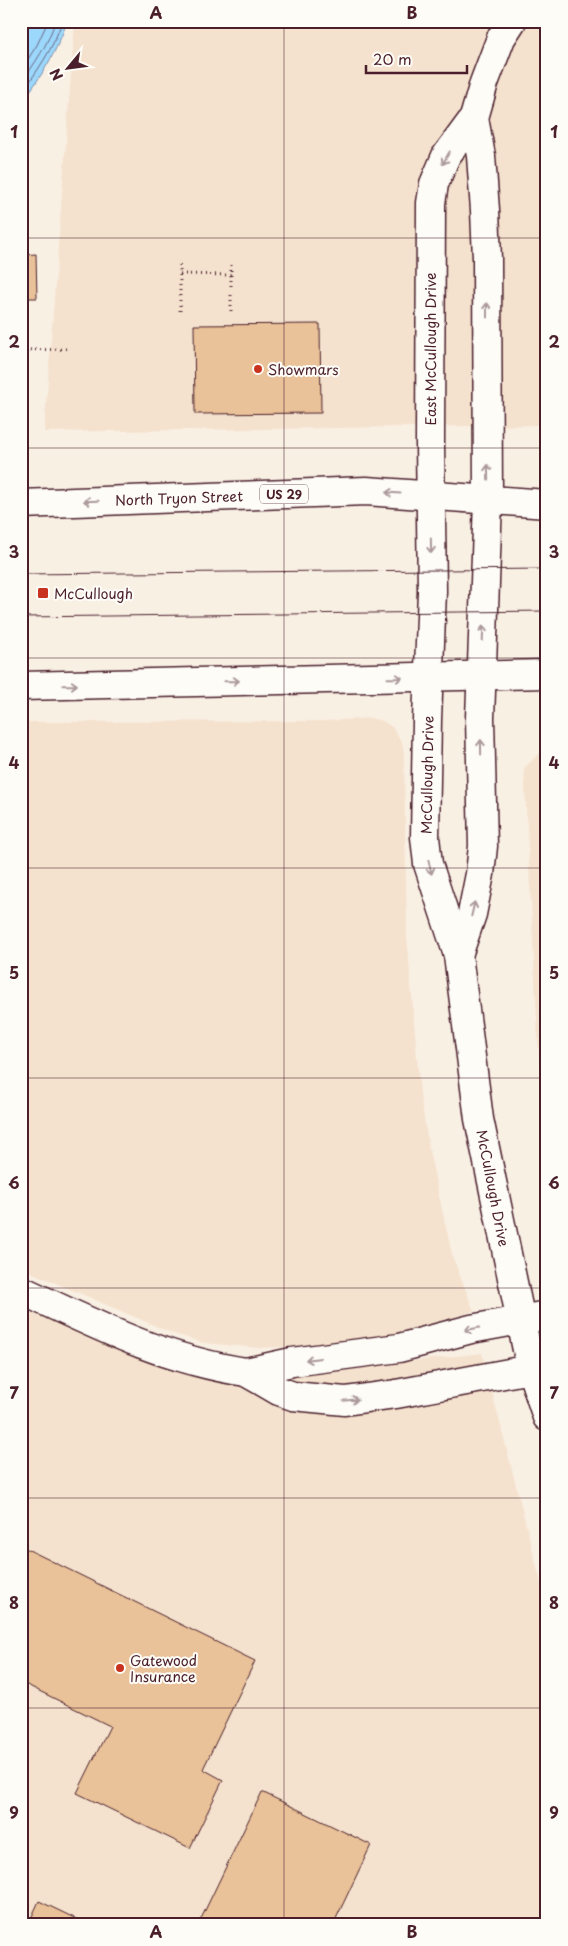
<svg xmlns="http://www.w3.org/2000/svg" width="568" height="1946" viewBox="0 0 568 1946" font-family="'Playpen Sans',sans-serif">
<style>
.built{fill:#f4e2ce}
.water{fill:#9cd7fc;stroke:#7b8da8}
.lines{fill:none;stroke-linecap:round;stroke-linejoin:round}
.shore{stroke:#6b697f;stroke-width:1}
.building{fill:#e9c299;stroke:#4a1f2b}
.minor-casing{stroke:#4a1f2b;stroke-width:31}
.major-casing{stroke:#4a1f2b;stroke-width:31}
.path{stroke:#4a1f2b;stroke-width:3;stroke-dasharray:1 4;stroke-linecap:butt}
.minor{stroke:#fdfcf7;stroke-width:28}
.major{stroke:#fdfcf7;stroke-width:28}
.tram{stroke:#4a1f2b;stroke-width:1}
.oneway{stroke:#ac999b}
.grid{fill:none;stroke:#4a1f2b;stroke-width:1;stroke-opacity:0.55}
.poi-dot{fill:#c8321e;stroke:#fdfcf7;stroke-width:2}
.labels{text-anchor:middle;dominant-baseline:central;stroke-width:4;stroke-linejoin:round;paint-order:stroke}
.shield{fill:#fdfcf7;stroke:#806168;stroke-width:1}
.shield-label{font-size:12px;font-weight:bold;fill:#4a1f2b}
.street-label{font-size:14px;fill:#4a1f2b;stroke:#fdfcf7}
.poi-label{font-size:14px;fill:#4a1f2b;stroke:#fdfcf7;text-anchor:start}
.neatline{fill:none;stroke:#4a1f2b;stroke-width:2}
.grid-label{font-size:16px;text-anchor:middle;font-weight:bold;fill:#4a1f2b}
</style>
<rect width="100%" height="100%" fill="#f9f0e4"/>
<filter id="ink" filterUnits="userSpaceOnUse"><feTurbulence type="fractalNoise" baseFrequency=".02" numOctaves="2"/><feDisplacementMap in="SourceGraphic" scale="10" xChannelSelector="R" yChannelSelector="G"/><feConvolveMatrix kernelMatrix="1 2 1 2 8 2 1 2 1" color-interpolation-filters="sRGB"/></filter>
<g filter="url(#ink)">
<g class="built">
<path d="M 75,21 L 547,21 L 547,425 L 44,432 Z"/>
<path d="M 370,718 L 383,721 L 392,727 L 402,742 L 404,753 L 407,936 L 420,1093 L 430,1155 L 453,1258 L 474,1311 L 368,1343 L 259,1348 L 204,1343 L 174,1334 L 21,1268 L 21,722 L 323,721 Z"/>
<path d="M 547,746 L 547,1094 L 539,1058 L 524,768 Z"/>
<path d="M 21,1286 L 163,1346 L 321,1372 L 482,1353 L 547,1606 L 547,1925 L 21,1925 Z"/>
</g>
<path class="water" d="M 21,21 L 67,21 C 58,50 40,79 21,103 Z"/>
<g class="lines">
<g class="shore">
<path d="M 21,70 L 37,45 L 48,21"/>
<path d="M 21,83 C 34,64 49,44 55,21"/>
<path d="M 21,94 C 37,71 54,48 62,21"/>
</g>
</g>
<g class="building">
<path d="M 21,244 L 23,255 L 36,254 L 37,298 L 24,298 L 24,311 L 21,311 Z"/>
<path d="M 320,324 L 321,413 L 195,414 L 194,325 Z"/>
<path d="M 25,1548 L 255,1661 L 203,1769 L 223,1780 L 190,1848 L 77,1793 L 110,1726 L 21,1682 L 21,1556 Z"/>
<path d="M 262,1792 L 371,1845 L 333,1925 L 198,1925 Z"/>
<path d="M 39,1901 L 89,1925 L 28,1925 Z"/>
</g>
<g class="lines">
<defs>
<g id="minor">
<path d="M 512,21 L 501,38 L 484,83 L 474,118 L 446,156 L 434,184 L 431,203 L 430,443 L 432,591 L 427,720 L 425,837 L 428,864 L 458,955 L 479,1119 L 531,1369 L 547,1417"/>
<path d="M 458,955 L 472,914 L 480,874 L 483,846 L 480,718 L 488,501 L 487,259 L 485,210 L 481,156 L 474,118"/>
<path d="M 21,1290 C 96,1325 164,1360 246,1372"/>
<path d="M 547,1315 L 471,1329 L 399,1348 L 292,1362 L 246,1372 L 279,1391 L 293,1396 L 345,1401 L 396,1394 L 547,1366"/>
</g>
<g id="major">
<path d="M 21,504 L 366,491 L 547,504"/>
<path d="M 21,686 L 547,674"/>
</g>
</defs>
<use href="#minor" class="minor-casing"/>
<use href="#major" class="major-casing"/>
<g class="path">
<path d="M 180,274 L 231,275"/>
<path d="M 180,311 L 180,261"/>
<path d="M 231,311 L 231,261"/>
<path d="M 25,350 L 67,349"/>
</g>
<use href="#minor" class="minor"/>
<use href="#major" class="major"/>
<g class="tram">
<path d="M 21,574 L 547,569"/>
<path d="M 21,617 L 547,611"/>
</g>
</g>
<defs><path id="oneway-shaft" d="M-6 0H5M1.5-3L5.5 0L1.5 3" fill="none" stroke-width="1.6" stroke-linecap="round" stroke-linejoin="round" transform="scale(1.25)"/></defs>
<g class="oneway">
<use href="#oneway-shaft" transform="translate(446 158) rotate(119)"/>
<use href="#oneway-shaft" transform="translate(487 310) rotate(-90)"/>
<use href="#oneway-shaft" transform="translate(488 472) rotate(-91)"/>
<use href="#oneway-shaft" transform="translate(393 493) rotate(-176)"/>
<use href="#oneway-shaft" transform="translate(91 501) rotate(178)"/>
<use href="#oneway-shaft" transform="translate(431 546) rotate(89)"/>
<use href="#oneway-shaft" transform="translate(483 633) rotate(-88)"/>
<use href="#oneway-shaft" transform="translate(395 678) rotate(-1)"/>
<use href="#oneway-shaft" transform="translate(232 681) rotate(-1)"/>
<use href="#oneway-shaft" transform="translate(70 685) rotate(-1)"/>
<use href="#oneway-shaft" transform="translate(481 747) rotate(-91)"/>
<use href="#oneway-shaft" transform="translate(430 867) rotate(77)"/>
<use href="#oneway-shaft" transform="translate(473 909) rotate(-77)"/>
<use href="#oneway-shaft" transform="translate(472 1329) rotate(169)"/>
<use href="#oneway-shaft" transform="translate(313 1359) rotate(173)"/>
<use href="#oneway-shaft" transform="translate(351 1400) rotate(-6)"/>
</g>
</g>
<path class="grid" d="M 284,21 L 284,1925M 21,238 L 547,238M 21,448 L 547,448M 21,658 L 547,658M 21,868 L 547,868M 21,1078 L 547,1078M 21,1288 L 547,1288M 21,1498 L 547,1498M 21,1708 L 547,1708"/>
<g class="poi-dot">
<circle cx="258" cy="369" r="5"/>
<rect x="37" y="587" width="12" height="12" rx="2.5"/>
<circle cx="120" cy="1668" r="5"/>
</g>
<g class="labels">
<rect class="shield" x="260" y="484.5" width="48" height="19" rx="4"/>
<g class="shield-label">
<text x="284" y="494">US 29</text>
</g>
<g class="street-label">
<text transform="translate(430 349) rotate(-90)">East McCullough Drive</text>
<text transform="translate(179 498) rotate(-2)">North Tryon Street</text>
<text transform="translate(427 775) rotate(-89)">McCullough Drive</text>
<text transform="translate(493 1188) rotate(79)">McCullough Drive</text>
</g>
<g class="poi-label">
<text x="268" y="369">Showmars</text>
<text x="54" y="593">McCullough</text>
<text x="130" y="1660">Gatewood<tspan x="130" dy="16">Insurance</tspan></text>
</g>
</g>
<rect width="568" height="1946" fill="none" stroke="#fdfcf7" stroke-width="55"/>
<g transform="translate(68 68) rotate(241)" stroke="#fdfcf7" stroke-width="4" paint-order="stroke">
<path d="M0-4L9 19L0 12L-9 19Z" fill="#4a1f2b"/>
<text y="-8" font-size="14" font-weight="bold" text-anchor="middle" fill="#4a1f2b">N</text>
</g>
<path d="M366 65v8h101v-8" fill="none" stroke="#4a1f2b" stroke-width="2.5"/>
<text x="373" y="65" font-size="15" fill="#4a1f2b" stroke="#fdfcf7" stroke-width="4" paint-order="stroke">20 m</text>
<rect x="28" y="28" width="512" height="1890" class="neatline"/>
<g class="grid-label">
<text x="156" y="19">A</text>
<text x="412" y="19">B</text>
<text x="14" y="138">1</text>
<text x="554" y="138">1</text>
<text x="14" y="348">2</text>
<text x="554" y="348">2</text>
<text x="14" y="558">3</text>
<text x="554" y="558">3</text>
<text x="14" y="769">4</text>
<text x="554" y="769">4</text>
<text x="14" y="979">5</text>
<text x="554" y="979">5</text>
<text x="14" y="1189">6</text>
<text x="554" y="1189">6</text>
<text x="14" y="1399">7</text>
<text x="554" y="1399">7</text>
<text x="14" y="1609">8</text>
<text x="554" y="1609">8</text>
<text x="14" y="1819">9</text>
<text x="554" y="1819">9</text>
<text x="156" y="1938">A</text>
<text x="412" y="1938">B</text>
</g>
</svg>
